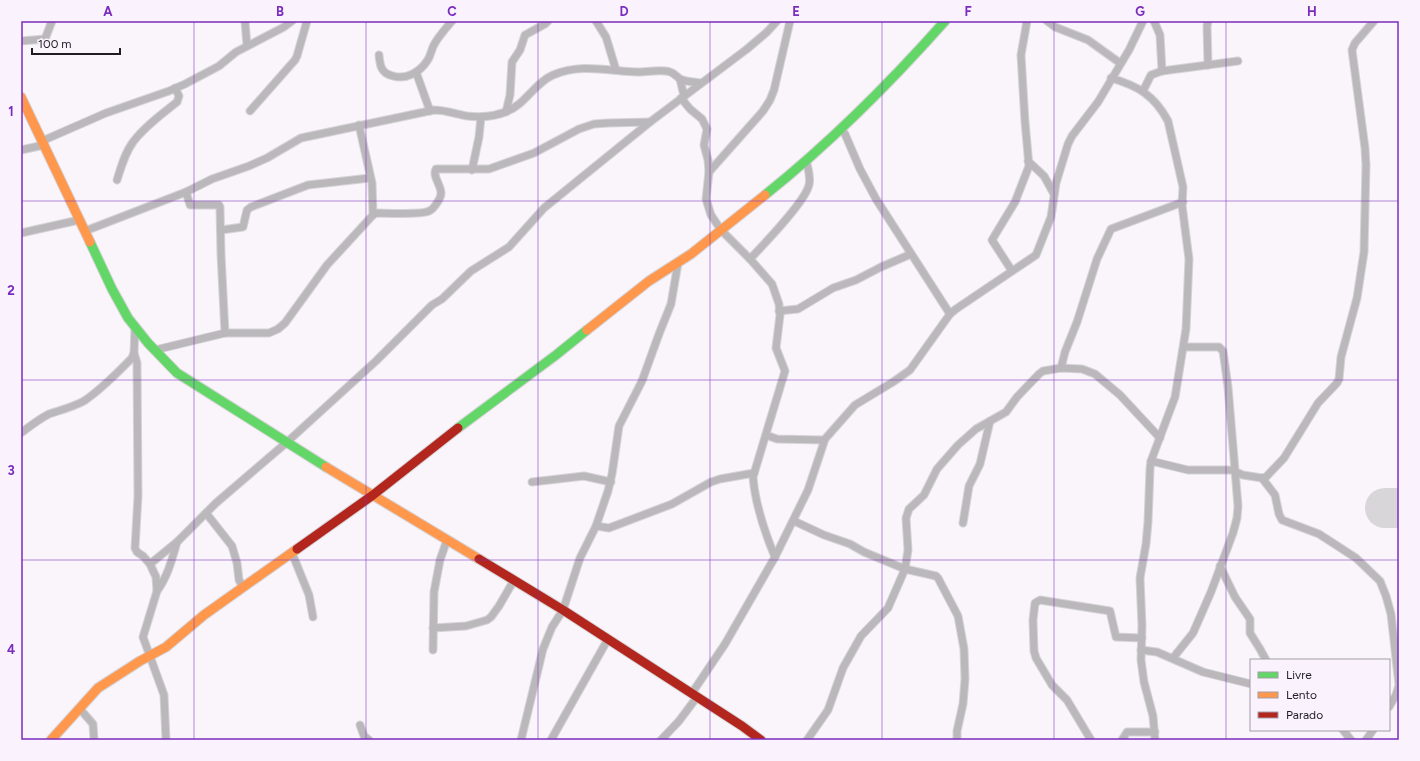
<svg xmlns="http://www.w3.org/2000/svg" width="1420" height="761" viewBox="0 0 1420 761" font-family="Figtree,sans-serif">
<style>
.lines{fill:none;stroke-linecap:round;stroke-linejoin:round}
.runway{stroke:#d9d6da;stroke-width:40}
.street-casing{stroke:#d6d3d7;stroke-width:9}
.fast-casing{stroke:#d6d3d7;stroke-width:11}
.slow-casing{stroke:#d6d3d7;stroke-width:11}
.jam-casing{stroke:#d6d3d7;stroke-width:11}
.street{stroke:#bab8bb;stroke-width:7}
.fast{stroke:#63d668;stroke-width:9}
.slow{stroke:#ff974d;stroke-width:9}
.jam{stroke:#b3261e;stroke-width:9}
.grid{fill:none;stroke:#7b2cbf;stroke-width:1;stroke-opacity:0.55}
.neatline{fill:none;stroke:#7b2cbf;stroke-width:1.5}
.grid-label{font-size:13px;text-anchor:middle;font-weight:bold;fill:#7b2cbf}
</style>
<rect width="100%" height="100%" fill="#f9f5fb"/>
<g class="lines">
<path class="runway" d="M 1385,508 L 1399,508"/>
<defs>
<g id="street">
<path d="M 245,21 L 247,46"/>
<path d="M 596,21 L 606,37 L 616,70"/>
<path d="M 1047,21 L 1055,27 L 1088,40 L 1120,63"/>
<path d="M 1154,21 L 1160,35 L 1162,71"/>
<path d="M 21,41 L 45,39 L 52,21"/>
<path d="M 379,55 C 380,66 381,73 393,76 C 406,80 420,72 427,61 C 431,56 431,49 435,43 C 439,36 446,28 452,21"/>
<path d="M 1208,65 L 1207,26 L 1208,21"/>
<path d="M 416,72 L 430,111"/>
<path d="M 1111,78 C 1138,86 1154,95 1168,121 L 1183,187 L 1182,205 L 1189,259 L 1186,329 L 1175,397 L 1151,461 L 1150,469 L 1148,522 L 1146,544 L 1140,578 L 1142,626 L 1141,660 L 1144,682 L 1153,716 L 1155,740"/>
<path d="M 680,79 L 684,96"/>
<path d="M 1143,91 L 1151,75 L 1162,71 L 1238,61"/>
<path d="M 681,98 L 690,109 L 702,119 L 707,129 L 704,145 L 708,160 L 709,172 L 706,199 L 711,215 L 721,230 L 750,259 L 772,284 L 779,304 L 780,315 L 776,348 L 785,371 L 753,477 C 755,502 765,533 775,557"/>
<path d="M 250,111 L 295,60 L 297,56 L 307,21"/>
<path d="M 506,112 L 510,95 L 512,62 L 520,50 L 525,35 L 545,24 L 548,21"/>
<path d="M 359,125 L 372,183 L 373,215"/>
<path d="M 840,129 L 845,134 L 860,169 L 876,199 L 950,314"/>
<path d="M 42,141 L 106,113 L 169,91 L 185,84 L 219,66 L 236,52 L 284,27 L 292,21"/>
<path d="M 21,150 L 44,145"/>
<path d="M 1028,161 L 1044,176 L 1054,194"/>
<path d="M 472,170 L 479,137 L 481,117"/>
<path d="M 709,172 L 763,111 L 770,100 L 774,90 L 790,21"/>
<path d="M 117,180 C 121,167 125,153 133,142 C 145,126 162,114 177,102 L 179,96 L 175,88"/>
<path d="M 186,192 L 190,205 L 219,205 L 220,207 L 221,254 L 225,333"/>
<path d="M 221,230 L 243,227 L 247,210 L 251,207 L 308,185 L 370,178"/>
<path d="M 85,231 L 186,192 L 212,179 L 249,166 L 267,158 L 301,138 L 434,110 C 445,110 456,114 467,116 C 484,118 505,116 519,104 C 530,95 539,81 553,75 C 581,63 608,71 637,72 C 646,72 662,69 670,72 C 674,73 677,77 680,79 C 686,82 695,82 701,83"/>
<path d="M 21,233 L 79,220"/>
<path d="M 750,259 C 764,244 805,202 809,185 C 811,177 808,168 806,160"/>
<path d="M 1012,271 L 992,240 L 1015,202 L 1029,166 L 1025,122 L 1021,55 L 1027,21"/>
<path d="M 779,311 L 798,309 L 833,288 L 856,280 L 881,267 L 911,254"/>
<path d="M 155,350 L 225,333 L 269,333 L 278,329 L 285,323 L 327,265 L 373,215 L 376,213 C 386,213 422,215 429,211 C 434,209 441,198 441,193 C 441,185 432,176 436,169 L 489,169 L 534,153 L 579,129 L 594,124 L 608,123 L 650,122"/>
<path d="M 134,353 L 137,363 L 138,496 L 135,548 L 137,552 L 143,556 L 150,564 L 156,577 L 157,591 L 143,637 L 164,695 L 166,740"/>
<path d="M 1061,368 L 1065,352 L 1077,322 L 1097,259 L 1111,229 L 1183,202"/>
<path d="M 21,433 C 30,426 39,419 49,414 C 61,410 73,407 84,401 C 102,389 117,373 132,358 L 134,353 L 135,327"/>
<path d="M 766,435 L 777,439 L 824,440"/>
<path d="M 1151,461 L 1188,470 L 1231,470 L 1243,475 L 1262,478 L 1266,477 L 1284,458 L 1318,403 L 1337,383 L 1339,379 L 1341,357 L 1357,298 L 1364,252 L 1366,165 L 1365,148 L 1352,50 L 1355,43 L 1374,21"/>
<path d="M 1262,478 L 1275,495 L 1279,514 L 1282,520 L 1319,534 L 1356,558 L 1380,581 L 1386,596 L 1391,614 L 1399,685 L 1396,695 L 1389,707"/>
<path d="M 532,482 L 584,476 L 611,482"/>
<path d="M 206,513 L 232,546 L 237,563 L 239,580 L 243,587"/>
<path d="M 794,521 L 824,535 L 850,544 L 864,552 L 905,569 L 936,576 L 938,578 L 958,616 L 964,649 L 965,679 L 963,704 L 957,731 L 957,740"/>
<path d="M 963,523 L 969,486 L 980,464 L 990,421"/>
<path d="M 596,526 L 609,528 L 672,504 L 711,482 L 720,479 L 754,473"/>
<path d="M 292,553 L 309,595 L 313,617"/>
<path d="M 150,564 L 177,542 L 216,503 L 286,443 L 376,361 L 432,305 L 442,299 L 471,271 L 509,247 L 544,208 L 650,122 L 747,49 L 767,32 L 777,21"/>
<path d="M 1220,566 L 1235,597 L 1250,619 L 1250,633 L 1260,649 L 1266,660"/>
<path d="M 157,591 C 168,576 172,559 177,542"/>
<path d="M 433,628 L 466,626 L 487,620 L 491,617 L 499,606 L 514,580"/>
<path d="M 433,650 L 434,592 L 440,560 L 447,540"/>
<path d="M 1141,650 L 1157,652 L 1203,672 L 1251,684"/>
<path d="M 1173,658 L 1193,633 L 1211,592 L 1233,533 L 1237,518 L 1238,506 L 1228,387 L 1223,351 L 1219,347 L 1184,347"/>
<path d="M 692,693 L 725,644 L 775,557 L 808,490 L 825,439 L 855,405 L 893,382 L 910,370 L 950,314 L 956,309 L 1036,255 L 1051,217 L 1056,183 L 1068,144 L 1072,136 L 1098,102 L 1129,50 L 1143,21"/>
<path d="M 80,709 L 93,724 L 94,740"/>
<path d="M 360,725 L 364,736 L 369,740"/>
<path d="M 1343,730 L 1351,740"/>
<path d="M 521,740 L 543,649 L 552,627 L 563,610 L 580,558 L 596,526 L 608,491 L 612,474 L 619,426 L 642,381 L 659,334 L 671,304 L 678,263"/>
<path d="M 551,740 L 608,639"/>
<path d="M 661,740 L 679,721 L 697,697"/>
<path d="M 807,740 L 828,710 L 843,668 L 861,636 L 888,608 L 905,569 L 908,550 L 906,518 L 909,509 L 924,495 L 937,469 L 958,445 L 976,429 L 1006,412 L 1017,397 L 1039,374 L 1043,371 L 1061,368 L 1082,369 L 1095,374 L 1120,395 L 1160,438"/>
<path d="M 1091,740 L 1067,700 L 1052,685 L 1036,658 L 1034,651 L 1033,620 L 1035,603 L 1040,600 L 1110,611 L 1116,637 L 1142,638"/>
<path d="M 1122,740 L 1127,732 L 1155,732"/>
<path d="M 1366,740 L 1373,730"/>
</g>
<g id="fast">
<path d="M 765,195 C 830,143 890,83 945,21"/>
<path d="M 90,242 L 112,289 L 128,318 L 148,343 L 177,373 L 326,467"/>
<path d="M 458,428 L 556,355 L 587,330"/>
</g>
<g id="slow">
<path d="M 21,97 L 90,242"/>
<path d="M 587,330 L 649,281 L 691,254 L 765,195"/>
<path d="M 326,467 L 479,559"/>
<path d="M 51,740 L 98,688 L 140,661 L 166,647 L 204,615 L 297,549"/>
</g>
<g id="jam">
<path d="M 297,549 L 373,495 L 458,428"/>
<path d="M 479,559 L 563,610 L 742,726 L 761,740"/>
</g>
</defs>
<use href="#street" class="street-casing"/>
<use href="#fast" class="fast-casing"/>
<use href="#slow" class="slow-casing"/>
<use href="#jam" class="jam-casing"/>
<use href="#street" class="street"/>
<use href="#fast" class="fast"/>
<use href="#slow" class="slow"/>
<use href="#jam" class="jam"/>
</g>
<path class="grid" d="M 194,21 L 194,740M 366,21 L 366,740M 538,21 L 538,740M 710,21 L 710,740M 882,21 L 882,740M 1054,21 L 1054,740M 1226,21 L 1226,740M 21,201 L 1399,201M 21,380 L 1399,380M 21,560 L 1399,560"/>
<rect width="1420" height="761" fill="none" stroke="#faf3fd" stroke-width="44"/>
<rect x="1250" y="659" width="140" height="72" fill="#faf3fd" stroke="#a39da5"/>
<rect x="1258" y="672" width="20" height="6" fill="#63d668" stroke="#a39da5"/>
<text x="1286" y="679" font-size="12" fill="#201c22">Livre</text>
<rect x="1258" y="692" width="20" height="6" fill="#ff974d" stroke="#a39da5"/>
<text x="1286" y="699" font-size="12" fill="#201c22">Lento</text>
<rect x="1258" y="712" width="20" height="6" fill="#b3261e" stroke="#a39da5"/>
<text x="1286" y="719" font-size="12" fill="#201c22">Parado</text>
<path d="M32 48v6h88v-6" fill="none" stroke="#201c22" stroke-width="2"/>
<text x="38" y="48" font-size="12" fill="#201c22" stroke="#faf3fd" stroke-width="3" paint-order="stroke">100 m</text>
<rect x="22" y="22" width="1376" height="717" class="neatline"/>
<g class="grid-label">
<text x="108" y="16">A</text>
<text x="280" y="16">B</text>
<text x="452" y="16">C</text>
<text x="624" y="16">D</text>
<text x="796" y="16">E</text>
<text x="968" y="16">F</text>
<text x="1140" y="16">G</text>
<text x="1312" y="16">H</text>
<text x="11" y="116">1</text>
<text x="11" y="295">2</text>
<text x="11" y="475">3</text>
<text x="11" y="654">4</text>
</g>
</svg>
